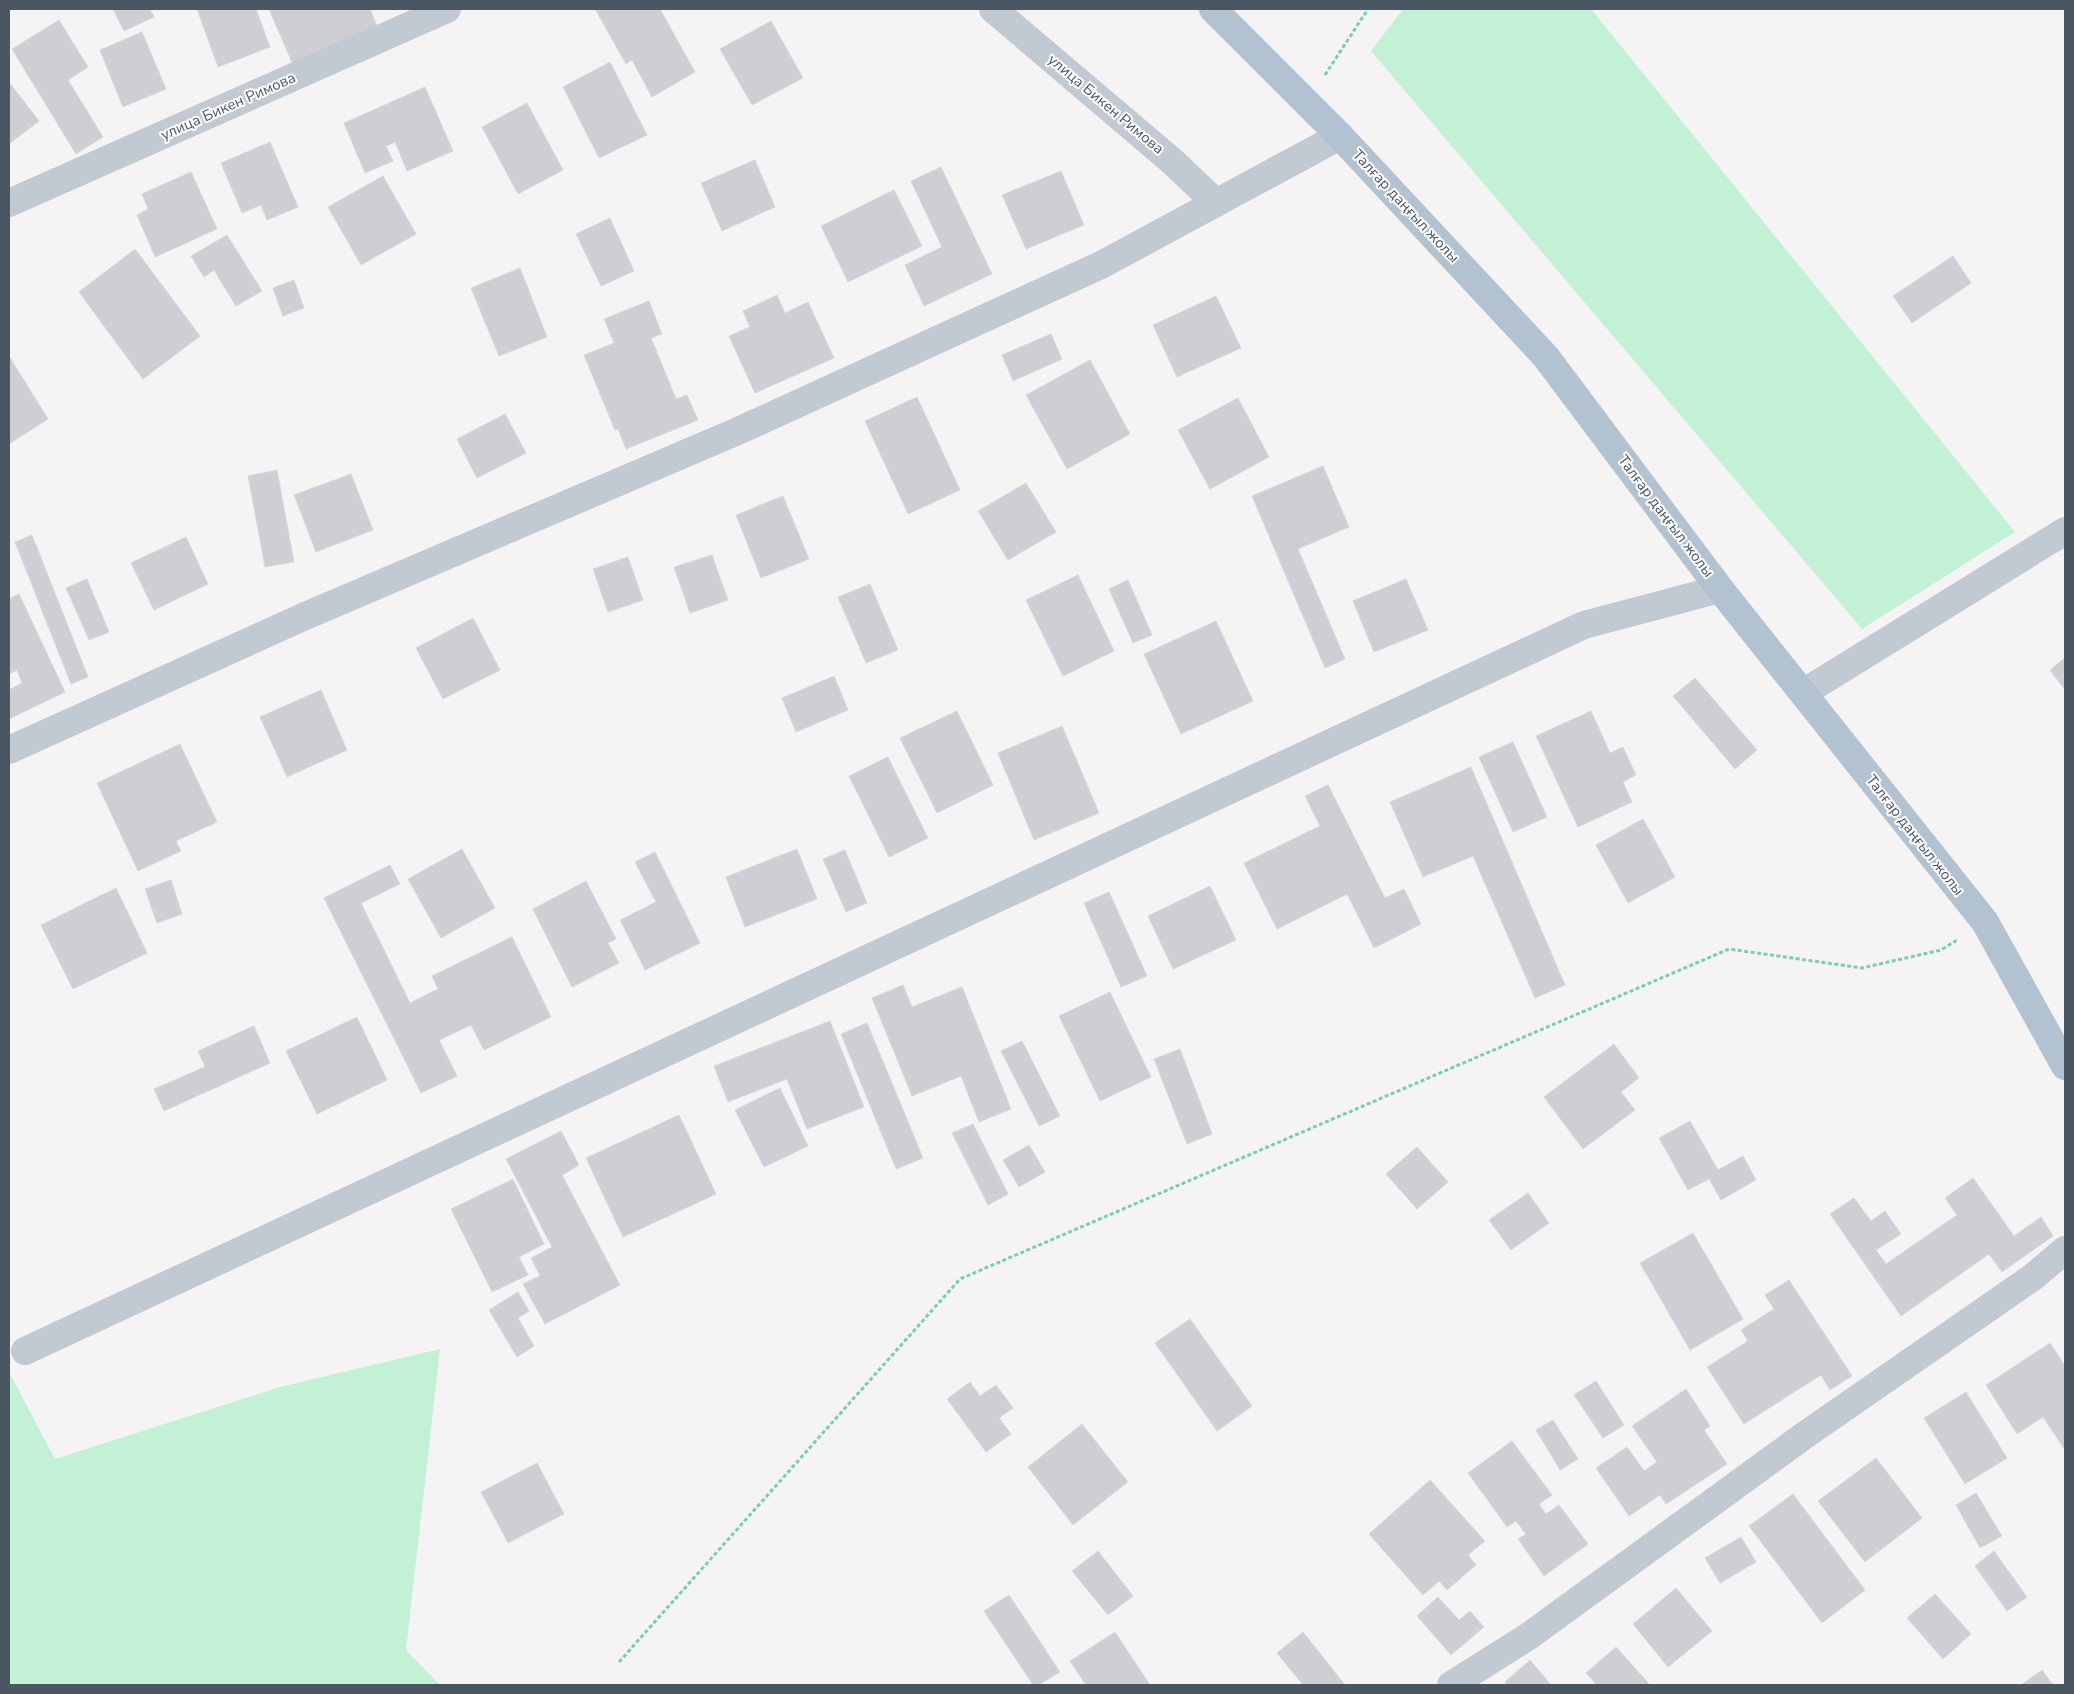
<svg xmlns="http://www.w3.org/2000/svg" width="2074" height="1694" viewBox="0 0 2074 1694" font-family="'Nunito Sans',sans-serif">
<style>
.green{fill:#c3f1d5}
.building{fill:#cdcfd5;stroke:#d7d9de}
.lines{fill:none;stroke-linecap:round;stroke-linejoin:round}
.path{stroke:#7ad0a6;stroke-width:3;stroke-dasharray:4 2.5;stroke-linecap:butt}
.minor{stroke:#c1cad2;stroke-width:28}
.primary{stroke:#b3c2d1;stroke-width:28}
.labels{text-anchor:middle;dominant-baseline:central;stroke-width:4;stroke-linejoin:round;paint-order:stroke}
.street-label{font-size:15px;fill:#4a5661;stroke:#fff}
</style>
<rect width="100%" height="100%" fill="#f5f3f3"/>
<g class="green">
<path d="M 1403,9 L 1591,9 L 2015,532 L 1862,629 L 1371,51 Z"/>
<path d="M 440,1349 L 406,1650 L 440,1685 L 9,1685 L 9,1372 L 55,1459 L 280,1387 Z"/>
</g>
<g class="building">
<path d="M 113,9 L 150,9 L 154,17 L 124,31 Z"/>
<path d="M 197,9 L 256,9 L 270,47 L 218,67 Z"/>
<path d="M 269,9 L 370,9 L 379,31 L 294,67 Z"/>
<path d="M 595,9 L 660,9 L 695,72 L 652,97 L 632,60 L 626,64 Z"/>
<path d="M 59,20 L 88,67 L 68,80 L 103,137 L 76,154 L 12,49 Z"/>
<path d="M 771,21 L 803,78 L 752,105 L 720,49 Z"/>
<path d="M 142,32 L 166,89 L 123,107 L 100,50 Z"/>
<path d="M 610,62 L 647,135 L 599,158 L 563,87 Z"/>
<path d="M 9,82 L 39,121 L 9,144 Z"/>
<path d="M 425,87 L 453,151 L 407,171 L 395,142 L 386,146 L 393,161 L 365,173 L 344,123 Z"/>
<path d="M 527,103 L 563,170 L 518,194 L 482,127 Z"/>
<path d="M 270,142 L 298,207 L 267,220 L 261,205 L 242,213 L 221,163 Z"/>
<path d="M 755,160 L 775,207 L 722,231 L 701,183 Z"/>
<path d="M 941,167 L 992,274 L 924,306 L 905,265 L 942,247 L 911,181 Z"/>
<path d="M 1061,171 L 1084,225 L 1026,249 L 1002,195 Z"/>
<path d="M 191,172 L 217,229 L 155,257 L 137,215 L 148,209 L 142,194 Z"/>
<path d="M 383,176 L 416,234 L 361,265 L 328,207 Z"/>
<path d="M 894,190 L 922,246 L 848,282 L 821,226 Z"/>
<path d="M 610,218 L 634,271 L 601,286 L 576,234 Z"/>
<path d="M 227,235 L 262,291 L 236,306 L 214,270 L 204,277 L 191,256 Z"/>
<path d="M 135,249 L 200,336 L 143,379 L 79,292 Z"/>
<path d="M 1953,256 L 1971,283 L 1912,323 L 1893,296 Z"/>
<path d="M 520,268 L 547,337 L 499,356 L 471,288 Z"/>
<path d="M 294,280 L 304,308 L 283,316 L 273,288 Z"/>
<path d="M 777,295 L 785,313 L 808,302 L 834,358 L 755,393 L 729,336 L 750,327 L 743,311 Z"/>
<path d="M 1216,296 L 1241,348 L 1177,377 L 1153,325 Z"/>
<path d="M 649,301 L 662,334 L 651,338 L 676,399 L 687,395 L 698,420 L 626,449 L 618,429 L 615,430 L 584,355 L 614,343 L 604,319 Z"/>
<path d="M 1051,334 L 1062,359 L 1013,381 L 1002,355 Z"/>
<path d="M 9,356 L 48,419 L 9,444 Z"/>
<path d="M 1090,360 L 1130,434 L 1067,469 L 1026,395 Z"/>
<path d="M 917,397 L 960,490 L 908,514 L 865,421 Z"/>
<path d="M 1238,398 L 1269,457 L 1210,489 L 1178,430 Z"/>
<path d="M 505,414 L 526,453 L 477,478 L 457,439 Z"/>
<path d="M 1323,466 L 1349,527 L 1298,549 L 1345,659 L 1325,668 L 1252,496 Z"/>
<path d="M 277,470 L 294,562 L 265,567 L 248,476 Z"/>
<path d="M 351,474 L 373,530 L 316,552 L 294,495 Z"/>
<path d="M 1026,483 L 1056,532 L 1008,560 L 978,511 Z"/>
<path d="M 783,496 L 809,559 L 761,578 L 736,515 Z"/>
<path d="M 32,535 L 88,677 L 71,684 L 15,542 Z"/>
<path d="M 186,537 L 208,584 L 154,610 L 131,563 Z"/>
<path d="M 712,555 L 728,600 L 690,613 L 674,567 Z"/>
<path d="M 628,557 L 643,600 L 608,612 L 593,569 Z"/>
<path d="M 1078,575 L 1114,651 L 1063,676 L 1026,600 Z"/>
<path d="M 87,579 L 109,632 L 89,640 L 66,588 Z"/>
<path d="M 1406,579 L 1428,630 L 1374,652 L 1353,601 Z"/>
<path d="M 1128,580 L 1152,635 L 1133,643 L 1109,589 Z"/>
<path d="M 870,584 L 898,650 L 866,663 L 838,597 Z"/>
<path d="M 19,594 L 65,692 L 9,719 L 9,690 L 22,683 L 17,670 L 9,674 L 9,599 Z"/>
<path d="M 473,618 L 500,670 L 443,699 L 416,648 Z"/>
<path d="M 1216,621 L 1253,701 L 1181,734 L 1144,654 Z"/>
<path d="M 2065,658 L 2065,690 L 2050,670 Z"/>
<path d="M 834,676 L 848,710 L 796,732 L 782,698 Z"/>
<path d="M 1695,678 L 1757,750 L 1735,769 L 1673,696 Z"/>
<path d="M 321,690 L 347,750 L 287,777 L 260,717 Z"/>
<path d="M 957,711 L 993,785 L 937,813 L 900,738 Z"/>
<path d="M 1591,711 L 1610,753 L 1623,747 L 1636,775 L 1623,782 L 1632,802 L 1578,827 L 1536,736 Z"/>
<path d="M 1062,726 L 1099,813 L 1034,840 L 998,753 Z"/>
<path d="M 1513,742 L 1547,817 L 1513,832 L 1479,757 Z"/>
<path d="M 180,744 L 217,822 L 176,841 L 181,851 L 138,871 L 97,783 Z"/>
<path d="M 888,757 L 928,838 L 889,857 L 849,776 Z"/>
<path d="M 1471,767 L 1565,985 L 1535,998 L 1473,856 L 1423,877 L 1390,802 Z"/>
<path d="M 1328,785 L 1385,898 L 1404,889 L 1421,924 L 1374,948 L 1347,894 L 1277,929 L 1244,863 L 1320,826 L 1305,796 Z"/>
<path d="M 1643,819 L 1675,877 L 1628,903 L 1596,845 Z"/>
<path d="M 462,849 L 495,908 L 441,938 L 408,879 Z"/>
<path d="M 797,849 L 817,899 L 745,927 L 726,877 Z"/>
<path d="M 845,850 L 867,903 L 846,912 L 823,859 Z"/>
<path d="M 655,852 L 700,943 L 645,970 L 620,920 L 656,902 L 635,862 Z"/>
<path d="M 390,865 L 400,884 L 361,903 L 410,1003 L 438,989 L 432,976 L 512,937 L 551,1017 L 484,1050 L 471,1025 L 439,1040 L 457,1076 L 421,1093 L 324,898 Z"/>
<path d="M 171,880 L 182,914 L 157,923 L 145,889 Z"/>
<path d="M 586,881 L 616,939 L 608,943 L 619,963 L 572,987 L 533,909 Z"/>
<path d="M 1210,886 L 1236,940 L 1173,969 L 1148,916 Z"/>
<path d="M 116,888 L 147,953 L 73,989 L 41,925 Z"/>
<path d="M 1109,892 L 1147,976 L 1121,987 L 1084,903 Z"/>
<path d="M 903,985 L 912,1007 L 962,987 L 1011,1109 L 979,1122 L 961,1076 L 912,1096 L 872,998 Z"/>
<path d="M 1110,992 L 1151,1077 L 1100,1101 L 1059,1016 Z"/>
<path d="M 357,1017 L 387,1080 L 317,1114 L 286,1051 Z"/>
<path d="M 830,1021 L 864,1107 L 807,1129 L 787,1079 L 728,1102 L 714,1066 Z"/>
<path d="M 867,1023 L 923,1158 L 896,1169 L 841,1034 Z"/>
<path d="M 254,1026 L 270,1063 L 164,1111 L 154,1089 L 205,1067 L 198,1051 Z"/>
<path d="M 1022,1041 L 1060,1116 L 1039,1126 L 1001,1051 Z"/>
<path d="M 1614,1044 L 1639,1078 L 1621,1092 L 1635,1110 L 1583,1149 L 1544,1097 Z"/>
<path d="M 1180,1049 L 1212,1134 L 1187,1144 L 1154,1059 Z"/>
<path d="M 780,1088 L 808,1146 L 764,1167 L 735,1110 Z"/>
<path d="M 679,1115 L 716,1194 L 623,1237 L 586,1158 Z"/>
<path d="M 1690,1121 L 1718,1170 L 1743,1156 L 1756,1180 L 1721,1200 L 1709,1179 L 1688,1190 L 1659,1138 Z"/>
<path d="M 973,1124 L 1008,1194 L 988,1205 L 952,1133 Z"/>
<path d="M 561,1131 L 579,1165 L 562,1175 L 620,1285 L 545,1324 L 523,1284 L 540,1276 L 531,1258 L 552,1247 L 506,1159 Z"/>
<path d="M 1029,1145 L 1045,1172 L 1019,1187 L 1003,1160 Z"/>
<path d="M 1417,1147 L 1448,1182 L 1417,1209 L 1386,1174 Z"/>
<path d="M 1973,1178 L 2014,1236 L 2041,1217 L 2053,1236 L 2002,1272 L 1989,1254 L 1901,1316 L 1830,1214 L 1854,1198 L 1871,1221 L 1885,1211 L 1901,1234 L 1876,1250 L 1886,1264 L 1957,1215 L 1945,1198 Z"/>
<path d="M 513,1179 L 544,1244 L 519,1257 L 528,1275 L 492,1292 L 451,1209 Z"/>
<path d="M 1528,1193 L 1549,1223 L 1511,1250 L 1489,1220 Z"/>
<path d="M 1693,1233 L 1743,1319 L 1690,1350 L 1640,1263 Z"/>
<path d="M 1789,1280 L 1852,1376 L 1830,1390 L 1821,1375 L 1744,1424 L 1707,1367 L 1748,1341 L 1741,1330 L 1774,1309 L 1765,1295 Z"/>
<path d="M 518,1292 L 529,1311 L 518,1318 L 534,1346 L 517,1357 L 489,1310 Z"/>
<path d="M 1190,1319 L 1252,1406 L 1217,1431 L 1155,1343 Z"/>
<path d="M 2050,1343 L 2065,1366 L 2065,1450 L 2043,1417 L 2017,1434 L 1986,1385 Z"/>
<path d="M 1596,1381 L 1624,1425 L 1603,1438 L 1574,1395 Z"/>
<path d="M 970,1382 L 980,1396 L 996,1385 L 1013,1408 L 999,1418 L 1011,1434 L 986,1452 L 947,1399 Z"/>
<path d="M 1686,1389 L 1710,1426 L 1704,1430 L 1727,1464 L 1666,1504 L 1660,1495 L 1629,1516 L 1596,1468 L 1627,1447 L 1644,1471 L 1657,1462 L 1632,1426 Z"/>
<path d="M 1966,1392 L 2007,1458 L 1965,1484 L 1924,1418 Z"/>
<path d="M 1553,1420 L 1578,1459 L 1560,1470 L 1536,1430 Z"/>
<path d="M 1082,1424 L 1128,1482 L 1073,1525 L 1028,1467 Z"/>
<path d="M 1512,1441 L 1552,1495 L 1539,1504 L 1546,1514 L 1559,1505 L 1588,1544 L 1544,1576 L 1518,1539 L 1526,1534 L 1516,1521 L 1507,1527 L 1468,1473 Z"/>
<path d="M 1876,1458 L 1922,1518 L 1865,1562 L 1818,1501 Z"/>
<path d="M 537,1463 L 564,1514 L 508,1543 L 481,1492 Z"/>
<path d="M 1430,1480 L 1485,1541 L 1468,1555 L 1476,1565 L 1447,1590 L 1439,1581 L 1423,1595 L 1369,1534 Z"/>
<path d="M 1976,1493 L 2002,1536 L 1980,1548 L 1956,1505 Z"/>
<path d="M 1793,1494 L 1865,1590 L 1822,1623 L 1749,1526 Z"/>
<path d="M 1741,1537 L 1756,1562 L 1720,1583 L 1705,1558 Z"/>
<path d="M 1098,1551 L 1133,1596 L 1108,1615 L 1072,1571 Z"/>
<path d="M 1994,1551 L 2027,1597 L 2007,1611 L 1975,1566 Z"/>
<path d="M 1676,1588 L 1712,1631 L 1668,1667 L 1633,1624 Z"/>
<path d="M 1935,1594 L 1971,1634 L 1943,1659 L 1907,1618 Z"/>
<path d="M 1009,1595 L 1060,1672 L 1039,1685 L 1033,1685 L 984,1611 Z"/>
<path d="M 1438,1597 L 1459,1620 L 1470,1611 L 1484,1627 L 1451,1655 L 1417,1616 Z"/>
<path d="M 1115,1632 L 1150,1685 L 1086,1685 L 1070,1661 Z"/>
<path d="M 1303,1632 L 1345,1685 L 1303,1685 L 1277,1653 Z"/>
<path d="M 1616,1647 L 1650,1685 L 1597,1685 L 1586,1673 Z"/>
<path d="M 1530,1660 L 1551,1685 L 1508,1685 L 1505,1682 Z"/>
<path d="M 2042,1670 L 2053,1685 L 2021,1685 Z"/>
</g>
<g class="lines">
<g class="path">
<path d="M 1325,75 L 1368,9"/>
<path d="M 619,1662 L 960,1279 L 1729,949 L 1862,968 L 1941,950 L 1957,940"/>
</g>
<g class="minor">
<path d="M 993,9 L 1173,162 L 1216,203"/>
<path d="M 9,203 L 447,9"/>
<path d="M 1803,693 L 2065,531"/>
<path d="M 9,750 L 303,617 L 738,431 L 1101,265 L 1340,136"/>
<path d="M 25,1351 L 1584,625 L 1720,589"/>
<path d="M 1451,1685 L 1529,1636 L 1805,1435 L 2033,1277 L 2065,1250"/>
</g>
<path class="primary" d="M 1213,9 L 1340,136 L 1546,357 L 1720,589 L 1985,922 L 2065,1066"/>
</g>
<g class="labels">
<g class="street-label">
<text transform="translate(1106 104) rotate(40)">улица Бикен Римова</text>
<text transform="translate(228 106) rotate(-24)">улица Бикен Римова</text>
<text transform="translate(1406 206) rotate(47)">Талғар даңғыл жолы</text>
<text transform="translate(1666 516) rotate(53)">Талғар даңғыл жолы</text>
<text transform="translate(1915 835) rotate(52)">Талғар даңғыл жолы</text>
</g>
</g>
<rect width="2074" height="1694" fill="none" stroke="#4a5661" stroke-width="20"/>
</svg>
